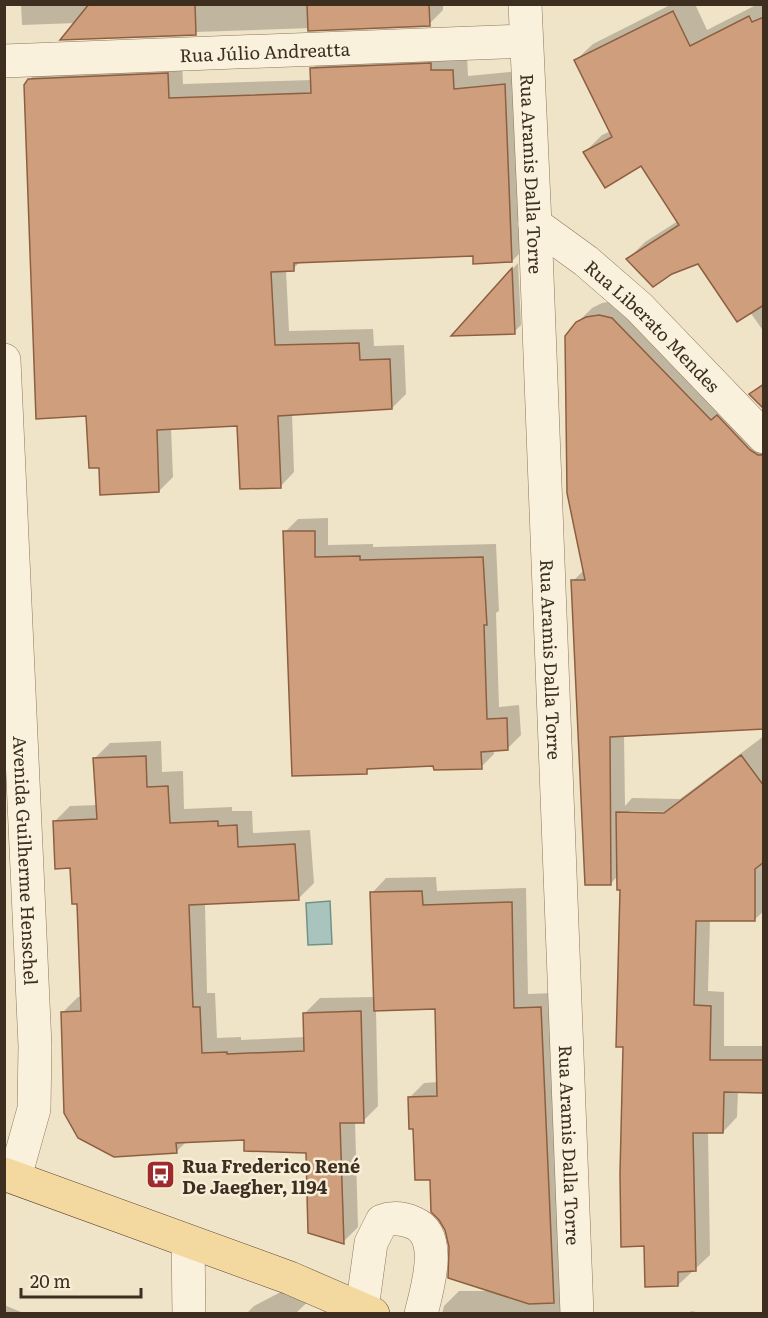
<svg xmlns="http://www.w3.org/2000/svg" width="768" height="1318" viewBox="0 0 768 1318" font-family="Literata,serif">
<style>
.water{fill:#a9c4bc;stroke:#6f938a;stroke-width:1.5}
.shadow{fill:#0003;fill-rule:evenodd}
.building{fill:#cf9f7d;stroke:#8d5f41;stroke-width:1.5}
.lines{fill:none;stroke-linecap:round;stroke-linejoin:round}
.minor-casing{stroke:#8d765c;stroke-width:34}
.major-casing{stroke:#5b4430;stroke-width:34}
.minor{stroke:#faf1dc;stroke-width:33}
.major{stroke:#f3d9a0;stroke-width:33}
.labels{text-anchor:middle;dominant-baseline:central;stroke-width:5;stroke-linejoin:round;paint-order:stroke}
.street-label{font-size:18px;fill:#3d2e20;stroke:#f7eed8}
.poi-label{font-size:18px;font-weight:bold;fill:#3d2e20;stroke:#f7eed8;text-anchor:start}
</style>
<rect width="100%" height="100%" fill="#f0e4c8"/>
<path class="water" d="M 330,901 L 332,944 L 308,945 L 306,903 Z"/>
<g class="shadow">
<path d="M 21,4 L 443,4 L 443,10 L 429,24 L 196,32 L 76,23 L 22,25 Z"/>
<path d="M 672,4 L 695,4 L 707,30 L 758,4 L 764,4 L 764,332 L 750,312 L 699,262 L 628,259 L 645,242 L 678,221 L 642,164 L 585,152 L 602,135 L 611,131 L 576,60 L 593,44 Z"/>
<path d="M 326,54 L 467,56 L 468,76 L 519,71 L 526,247 L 512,261 L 474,254 L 301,261 L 293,269 L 286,270 L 289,331 L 373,329 L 374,346 L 404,345 L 406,394 L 392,408 L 292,413 L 294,472 L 280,487 L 239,424 L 171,428 L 173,477 L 159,491 L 88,415 L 29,80 L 44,65 L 182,60 L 183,84 L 312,80 L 312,69 Z"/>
<path d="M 518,263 L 521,325 L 514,332 L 454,335 Z"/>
<path d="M 614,301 L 764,447 L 764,728 L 624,735 L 625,806 L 632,798 L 680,799 L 764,736 L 764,911 L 754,920 L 710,919 L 708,991 L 724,992 L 724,1046 L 764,1046 L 764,1091 L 738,1091 L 737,1117 L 723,1132 L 708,1132 L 710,1255 L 678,1285 L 645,1245 L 624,1046 L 622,888 L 618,876 L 611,883 L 573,581 L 584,570 L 577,323 L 592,308 L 602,303 ZM 630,811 L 671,812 L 671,815 L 630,814 Z"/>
<path d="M 328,518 L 328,545 L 373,544 L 373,547 L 496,544 L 499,611 L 496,613 L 499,707 L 519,705 L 521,735 L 507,749 L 494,750 L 494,754 L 481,767 L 435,765 L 371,767 L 366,772 L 285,532 L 298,519 Z"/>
<path d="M 161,741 L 162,772 L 183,771 L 184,809 L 232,807 L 232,811 L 252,811 L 253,833 L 310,830 L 314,883 L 298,899 L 205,903 L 207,993 L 215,993 L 217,1038 L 241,1037 L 241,1040 L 305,1037 L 305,1013 L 320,998 L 375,997 L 372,893 L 386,878 L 436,877 L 437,891 L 526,888 L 528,994 L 555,993 L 569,1314 L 442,1314 L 444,1306 L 459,1291 L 492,1291 L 451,1251 L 415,1127 L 410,1097 L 424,1083 L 438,1082 L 436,1008 L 376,1009 L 378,1106 L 363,1121 L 355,1121 L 358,1227 L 343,1242 L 307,1151 L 245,1138 L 187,1141 L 176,1152 L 62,1013 L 78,997 L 82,997 L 78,903 L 72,867 L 55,821 L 70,806 L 98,805 L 95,758 L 110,743 Z"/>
<path d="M 296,1284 L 317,1293 L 295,1314 L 246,1314 L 254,1306 Z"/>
<path d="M 4,1305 L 26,1314 L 4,1314 Z"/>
<path d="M 691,1311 L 706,1314 L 689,1314 Z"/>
</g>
<g class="building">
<path d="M 89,4 L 195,4 L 196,35 L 60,40 Z"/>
<path d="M 307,4 L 429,4 L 430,26 L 308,31 Z"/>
<path d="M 673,11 L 690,46 L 749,16 L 752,22 L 764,17 L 764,305 L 737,322 L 698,264 L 672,274 L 653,287 L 626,259 L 679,225 L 641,166 L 605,188 L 583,152 L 612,137 L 574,60 Z"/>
<path d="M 431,63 L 431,70 L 453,70 L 454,89 L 505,84 L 512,262 L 473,264 L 473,256 L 294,263 L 294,271 L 271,272 L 275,345 L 359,343 L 360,360 L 390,359 L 392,409 L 278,416 L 281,488 L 240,489 L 237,426 L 157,430 L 159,492 L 100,495 L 99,468 L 89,468 L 86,416 L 36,419 L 24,85 L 28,79 L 168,73 L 169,98 L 311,93 L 310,68 Z"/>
<path d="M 512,268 L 515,334 L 451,336 Z"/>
<path d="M 599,315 L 612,318 L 711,420 L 717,415 L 750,450 L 758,455 L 764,455 L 764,729 L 610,737 L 611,885 L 585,885 L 571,580 L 585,580 L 567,493 L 565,336 L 576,322 L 586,317 Z"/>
<path d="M 764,384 L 764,409 L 749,394 Z"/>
<path d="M 283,531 L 315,531 L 315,557 L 360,556 L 360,560 L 483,557 L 487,625 L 484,625 L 487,719 L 507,718 L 508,750 L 481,752 L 482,769 L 434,770 L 433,766 L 367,769 L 367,774 L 292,776 Z"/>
<path d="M 741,755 L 764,786 L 764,862 L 755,869 L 755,921 L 696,921 L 694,1005 L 711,1006 L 710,1060 L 764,1060 L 764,1093 L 724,1092 L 723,1133 L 693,1133 L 696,1271 L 678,1272 L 678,1286 L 645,1287 L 644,1246 L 621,1247 L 620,1174 L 623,1047 L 616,1047 L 620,890 L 617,890 L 616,812 L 664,813 Z"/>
<path d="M 146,756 L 147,787 L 168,786 L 170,823 L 218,821 L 218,826 L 237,825 L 238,847 L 295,844 L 299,900 L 189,905 L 193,1007 L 200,1007 L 202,1053 L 227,1052 L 227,1054 L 304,1051 L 303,1013 L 361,1011 L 364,1123 L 340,1123 L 344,1244 L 308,1233 L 306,1153 L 244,1151 L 244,1140 L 176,1143 L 177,1153 L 114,1157 L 78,1138 L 64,1113 L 61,1012 L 81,1011 L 77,904 L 72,904 L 70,868 L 55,869 L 53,821 L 97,819 L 93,758 Z"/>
<path d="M 422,891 L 423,905 L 512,902 L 514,1008 L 541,1007 L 554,1303 L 529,1304 L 448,1278 L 449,1247 L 445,1230 L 439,1220 L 431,1212 L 430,1180 L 415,1180 L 413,1129 L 409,1129 L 408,1097 L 437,1096 L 435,1009 L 374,1011 L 370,892 Z"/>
</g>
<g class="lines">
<defs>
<g id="minor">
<path id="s1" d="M 525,4 L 535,224 L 577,1314"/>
<path id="s2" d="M 4,61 L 526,41"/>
<path id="s3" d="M 535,224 L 586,261 L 639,307 L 764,437"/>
<path id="s4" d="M 4,360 L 35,1046 L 34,1109 L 15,1177"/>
<path d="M 188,1242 L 189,1314"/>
<path d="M 362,1309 L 371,1243 L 382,1221 C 393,1217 403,1218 414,1223 C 444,1236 427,1289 421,1314"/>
</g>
<path id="major" d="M 4,1174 L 290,1278 L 373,1314"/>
</defs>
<use href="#minor" class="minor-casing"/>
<use href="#major" class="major-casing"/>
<use href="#minor" class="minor"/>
<use href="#major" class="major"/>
</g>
<defs>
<symbol id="bus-square" viewBox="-11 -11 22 22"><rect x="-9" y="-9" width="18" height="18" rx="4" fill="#9e2a2b" stroke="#f7eed8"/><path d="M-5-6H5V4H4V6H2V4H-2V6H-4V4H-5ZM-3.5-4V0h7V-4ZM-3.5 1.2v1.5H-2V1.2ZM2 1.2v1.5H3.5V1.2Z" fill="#fff"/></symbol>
</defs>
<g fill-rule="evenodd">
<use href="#bus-square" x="144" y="1158" width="33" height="33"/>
</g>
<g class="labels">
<g class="street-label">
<text stroke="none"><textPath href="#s2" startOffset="261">Rua Júlio Andreatta</textPath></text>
<text stroke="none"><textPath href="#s1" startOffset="170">Rua Aramis Dalla Torre</textPath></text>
<text stroke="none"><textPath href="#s3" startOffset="156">Rua Liberato Mendes</textPath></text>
<text stroke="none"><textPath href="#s1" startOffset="656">Rua Aramis Dalla Torre</textPath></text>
<text stroke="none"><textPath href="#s4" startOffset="501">Avenida Guilherme Henschel</textPath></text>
<text stroke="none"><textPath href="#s1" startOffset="1142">Rua Aramis Dalla Torre</textPath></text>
</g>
<g class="poi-label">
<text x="182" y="1165">Rua Frederico René<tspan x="182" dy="21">De Jaegher, 1194</tspan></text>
</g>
</g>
<rect width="768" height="1318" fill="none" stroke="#3d2e20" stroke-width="12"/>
<path d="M21 1288v9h120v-9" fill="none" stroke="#3d2e20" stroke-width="3"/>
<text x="30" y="1288" font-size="18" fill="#3d2e20" stroke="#f7eed8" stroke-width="4.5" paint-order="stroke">20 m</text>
</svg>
